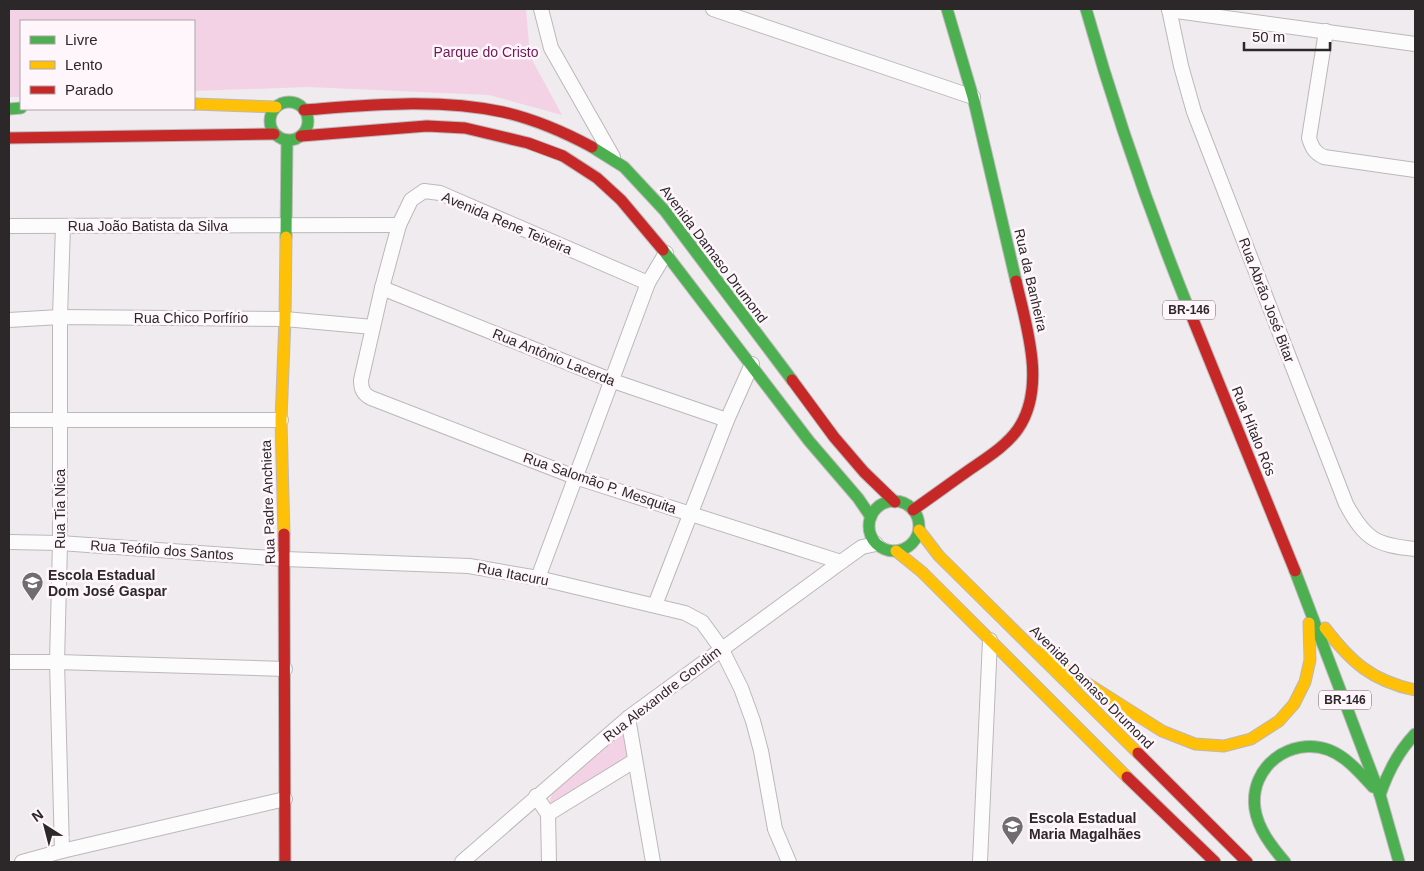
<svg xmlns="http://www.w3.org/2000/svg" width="1424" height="871" viewBox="0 0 1424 871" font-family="Helvetica,sans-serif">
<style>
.green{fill:#f4d2e6}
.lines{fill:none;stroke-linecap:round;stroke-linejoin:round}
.street-casing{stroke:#bcb8ba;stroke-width:16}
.fast-casing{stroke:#bcb8ba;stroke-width:13}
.slow-casing{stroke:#bcb8ba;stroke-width:13}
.jam-casing{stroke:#bcb8ba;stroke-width:13}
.street{stroke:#fdfcfc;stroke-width:14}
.fast{stroke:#4caf50;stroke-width:11}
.slow{stroke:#ffc107;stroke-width:11}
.jam{stroke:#c62828;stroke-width:11}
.labels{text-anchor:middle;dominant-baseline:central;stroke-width:5;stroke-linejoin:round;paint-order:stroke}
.shield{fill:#fff6fb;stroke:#6b6669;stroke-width:1}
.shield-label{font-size:12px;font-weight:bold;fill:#2c282a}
.park-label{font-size:14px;fill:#711756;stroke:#fff6fb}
.street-label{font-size:14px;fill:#2c282a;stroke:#fff6fb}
.poi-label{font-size:14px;font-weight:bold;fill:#2c282a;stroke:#fff6fb;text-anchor:start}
</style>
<rect width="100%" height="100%" fill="#f0ebee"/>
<g class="green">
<path d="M 9,9 L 526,9 L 530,56 L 562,115 L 489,95 L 308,87 L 194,91 L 194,21 L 21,21 L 21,97 L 9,97 Z"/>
<path d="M 623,733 L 629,758 L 557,804 L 549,805 L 553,790 Z"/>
</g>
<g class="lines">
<defs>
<g id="street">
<path d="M 541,9 L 551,48 L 613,157"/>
<path d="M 713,9 L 973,97"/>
<path d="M 1169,9 L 1181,66 L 1194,112 L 1346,504 C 1365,539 1375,545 1415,549"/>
<path d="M 1169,10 L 1415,44"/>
<path d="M 1326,31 L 1309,138 C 1312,148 1315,153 1324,157 L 1415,170"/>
<path d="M 9,226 L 399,225"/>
<path d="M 648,283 L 440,193 L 424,191 L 411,200 L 399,225 L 382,288 L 361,380 C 361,389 363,394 371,398 L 575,477 L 841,562"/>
<path d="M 382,288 L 613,381 L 727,420"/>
<path d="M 9,320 L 60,317 L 285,319 L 373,327"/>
<path d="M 9,420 L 281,420"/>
<path d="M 9,542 L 60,543 L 285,559 L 469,566 L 538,578 L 685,613 L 702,622 L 721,648 L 741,688 L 753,721 L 761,751 L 775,829 L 789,862"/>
<path d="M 538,578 L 648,283 L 666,253"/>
<path d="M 655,605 L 727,420 L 752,364"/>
<path d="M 9,662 L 57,662 L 285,669"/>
<path d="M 628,718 L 653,862"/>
<path d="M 536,796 L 548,814 L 549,862"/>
<path d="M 548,814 L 634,761"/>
<path d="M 62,851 L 57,662 L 60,543 L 60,317 L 63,226"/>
<path d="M 22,862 L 62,851 L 285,799"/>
<path d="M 462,862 L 628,718 L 841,562 L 862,547 L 876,544"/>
<path d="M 980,862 L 990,640"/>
</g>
<g id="fast">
<path d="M 947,9 L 973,97 L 1016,281"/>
<path d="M 1086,9 C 1115,112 1150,213 1190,312"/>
<circle cx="289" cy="121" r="19"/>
<path d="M 9,109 L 21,108"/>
<path d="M 592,147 L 624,167 L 665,211 L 792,380"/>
<path d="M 286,237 L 287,140"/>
<path d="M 663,250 L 809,441 L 858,498 L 871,517"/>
<circle cx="894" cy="526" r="25"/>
<path d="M 1295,571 L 1380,795 L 1399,862"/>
<path d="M 1380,795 C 1388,771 1398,752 1415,734"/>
<path d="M 1285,862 C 1272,847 1258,829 1255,809 C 1249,767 1290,736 1329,750 C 1347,757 1361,774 1373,787"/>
</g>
<g id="slow">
<path d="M 194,104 L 276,107"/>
<path d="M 919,530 L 939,556 L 1138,753"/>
<path d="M 284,534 L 281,420 L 285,319 L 286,237"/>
<path d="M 896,551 L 922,572 L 1127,777"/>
<path d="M 1325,628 C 1351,662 1372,681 1415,690"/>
<path d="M 1036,651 L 1162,731 L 1195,744 L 1224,746 L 1251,739 L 1279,721 L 1294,704 L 1305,682 L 1310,660 L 1309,623"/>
</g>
<g id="jam">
<path d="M 304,110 C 370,105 437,98 503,112 C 534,119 564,132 592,147"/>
<path d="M 301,136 L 427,126 L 465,128 L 528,143 L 563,156 L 597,178 L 621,200 L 663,250"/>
<path d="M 9,138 L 274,134"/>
<path d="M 1190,312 L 1295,571"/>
<path d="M 792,380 L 834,437 L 864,472 L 895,502"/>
<path d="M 913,510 C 933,496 952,482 972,468 C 988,457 1007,445 1018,429 C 1047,387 1026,325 1016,281"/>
<path d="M 284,534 L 285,862"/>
<path d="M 1138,753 L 1247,862"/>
<path d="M 1127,777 L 1215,862"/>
</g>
</defs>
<use href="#street" class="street-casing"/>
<use href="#fast" class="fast-casing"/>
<use href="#slow" class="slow-casing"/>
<use href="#jam" class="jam-casing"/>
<use href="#street" class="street"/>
<use href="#fast" class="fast"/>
<use href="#slow" class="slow"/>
<use href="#jam" class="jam"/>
</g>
<defs>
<symbol id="school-pin" viewBox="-11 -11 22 30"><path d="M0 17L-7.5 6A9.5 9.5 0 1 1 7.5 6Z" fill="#716c6f" stroke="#fff6fb"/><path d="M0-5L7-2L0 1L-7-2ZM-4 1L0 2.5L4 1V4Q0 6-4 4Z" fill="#fff"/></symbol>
</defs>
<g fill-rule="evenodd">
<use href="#school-pin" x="20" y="570" width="25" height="34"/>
<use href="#school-pin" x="1000" y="814" width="25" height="34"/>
</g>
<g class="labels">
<g class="shield">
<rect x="1163" y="300.5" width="52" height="19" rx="4"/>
<rect x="1319" y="690.5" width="52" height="19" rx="4"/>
</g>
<g class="shield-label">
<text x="1189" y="310">BR-146</text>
<text x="1345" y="700">BR-146</text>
</g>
<g class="park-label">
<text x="486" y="52">Parque do Cristo</text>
</g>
<g class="street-label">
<text transform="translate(507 223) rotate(23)">Avenida Rene Teixeira</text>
<text x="148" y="226">Rua João Batista da Silva</text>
<text transform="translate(714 254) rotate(53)">Avenida Damaso Drumond</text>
<text transform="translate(1031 280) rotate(77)">Rua da Banheira</text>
<text transform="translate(1267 300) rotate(69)">Rua Abrão José Bitar</text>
<text x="191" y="318">Rua Chico Porfírio</text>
<text transform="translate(554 357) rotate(22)">Rua Antônio Lacerda</text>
<text transform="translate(1254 431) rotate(68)">Rua Hítalo Rós</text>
<text transform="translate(600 483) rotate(19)">Rua Salomão P. Mesquita</text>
<text transform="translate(268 502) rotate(-92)">Rua Padre Anchieta</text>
<text transform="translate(60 509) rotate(-90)">Rua Tia Nica</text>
<text transform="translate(162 550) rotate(4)">Rua Teófilo dos Santos</text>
<text transform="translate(513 574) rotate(11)">Rua Itacuru</text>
<text transform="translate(1092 687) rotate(45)">Avenida Damaso Drumond</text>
<text transform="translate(662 694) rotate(-38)">Rua Alexandre Gondim</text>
</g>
<g class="poi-label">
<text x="48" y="575">Escola Estadual<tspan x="48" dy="16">Dom José Gaspar</tspan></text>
<text x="1029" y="818">Escola Estadual<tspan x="1029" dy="16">Maria Magalhães</tspan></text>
</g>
</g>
<rect width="1424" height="871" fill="none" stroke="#2c282a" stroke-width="20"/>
<rect x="20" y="20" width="175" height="90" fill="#fff6fb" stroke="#aba4a7"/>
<rect x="30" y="36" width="25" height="8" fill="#4caf50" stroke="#aba4a7"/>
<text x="65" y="45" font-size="15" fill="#2c282a">Livre</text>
<rect x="30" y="61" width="25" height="8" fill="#ffc107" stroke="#aba4a7"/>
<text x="65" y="70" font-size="15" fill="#2c282a">Lento</text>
<rect x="30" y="86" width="25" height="8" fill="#c62828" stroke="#aba4a7"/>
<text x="65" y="95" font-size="15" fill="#2c282a">Parado</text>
<g transform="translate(45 826) rotate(324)" stroke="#fff6fb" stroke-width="4" paint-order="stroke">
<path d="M0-4L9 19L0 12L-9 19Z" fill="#2c282a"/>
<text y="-8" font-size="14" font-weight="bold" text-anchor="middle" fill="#2c282a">N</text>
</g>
<path d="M1244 42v8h86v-8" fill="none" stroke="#2c282a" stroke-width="2.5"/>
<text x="1252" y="42" font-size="15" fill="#2c282a" stroke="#fff6fb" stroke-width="4" paint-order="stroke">50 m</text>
</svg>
